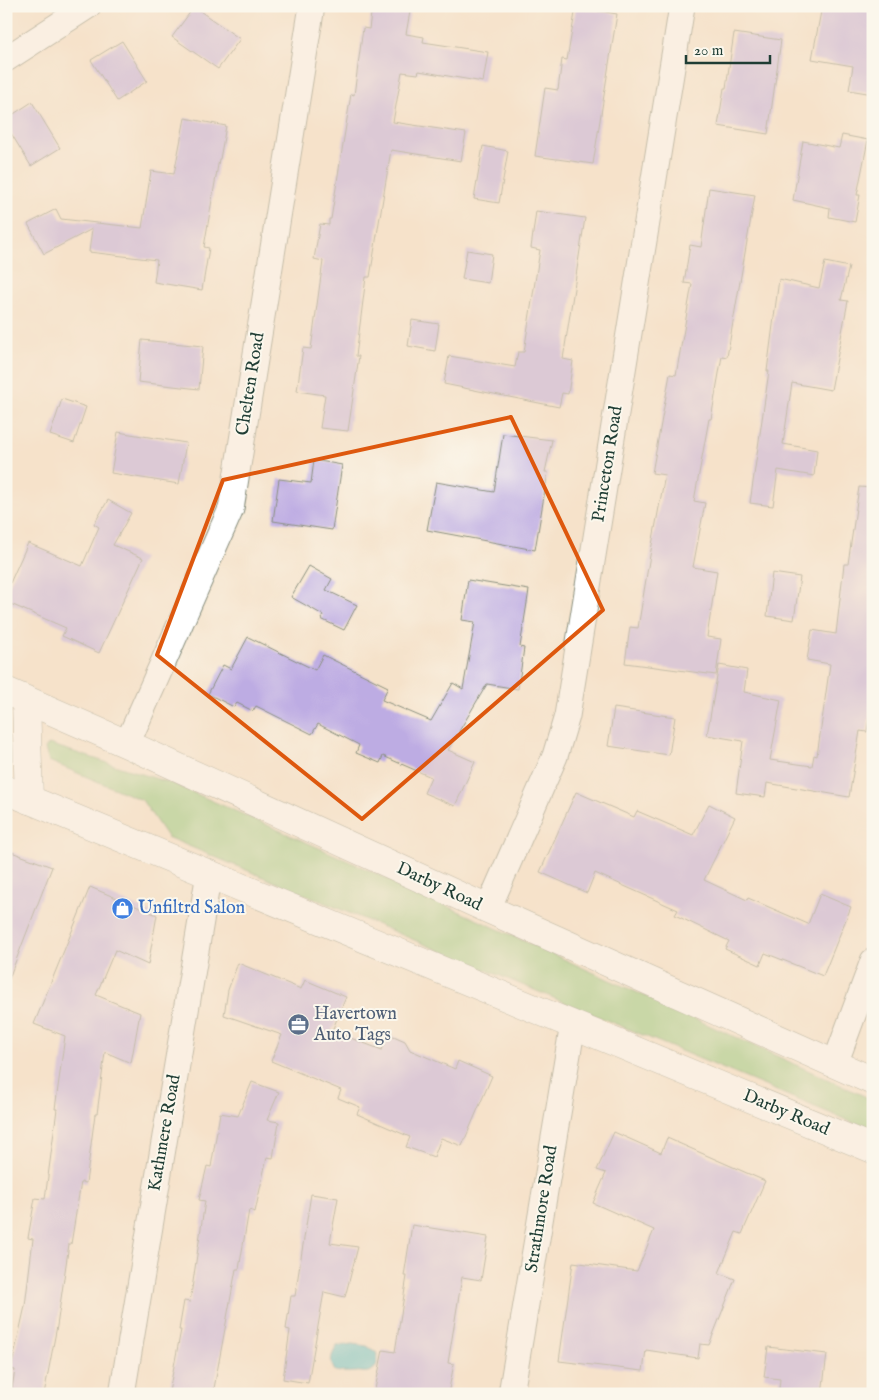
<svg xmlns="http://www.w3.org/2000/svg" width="879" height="1400" viewBox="0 0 879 1400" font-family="'IM FELL English',serif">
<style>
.green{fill:#93c97b;stroke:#598358}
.water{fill:#50bec6;stroke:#387e7d}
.building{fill:#bdace3}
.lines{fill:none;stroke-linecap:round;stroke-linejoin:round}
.street-casing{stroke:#8a907f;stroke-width:27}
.primary-casing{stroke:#8a907f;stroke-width:29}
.street{stroke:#fff;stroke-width:25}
.primary{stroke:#fff;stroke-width:28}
.marked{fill:none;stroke:#de580e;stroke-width:4;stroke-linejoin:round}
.labels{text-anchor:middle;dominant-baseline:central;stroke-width:4;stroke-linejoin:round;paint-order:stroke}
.street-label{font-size:18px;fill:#1f3d34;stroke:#fbf7ec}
.shop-label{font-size:18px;fill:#366cbe;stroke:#fbf7ec;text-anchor:start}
.service-label{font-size:18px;fill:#4e5e75;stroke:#fbf7ec;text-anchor:start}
</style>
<rect width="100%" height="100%" fill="#fbf7ec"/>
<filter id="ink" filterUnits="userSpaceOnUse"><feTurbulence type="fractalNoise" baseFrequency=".02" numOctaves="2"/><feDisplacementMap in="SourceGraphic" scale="10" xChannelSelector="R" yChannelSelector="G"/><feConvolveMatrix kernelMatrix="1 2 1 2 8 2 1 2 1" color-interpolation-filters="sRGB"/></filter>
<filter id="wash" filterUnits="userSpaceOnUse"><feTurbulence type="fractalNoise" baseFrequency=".0096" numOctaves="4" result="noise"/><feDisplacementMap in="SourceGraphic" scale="20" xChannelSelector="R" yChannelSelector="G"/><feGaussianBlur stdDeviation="1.12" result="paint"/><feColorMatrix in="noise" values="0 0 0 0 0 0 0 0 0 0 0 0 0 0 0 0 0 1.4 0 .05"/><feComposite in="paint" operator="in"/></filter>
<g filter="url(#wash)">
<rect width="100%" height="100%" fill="#f5e2ca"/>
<path class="green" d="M 49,744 L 176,785 L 333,854 L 873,1100 L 873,1131 L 167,837 L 142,800 L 49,761 L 45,749 Z"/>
<path class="water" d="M 352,1344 L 367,1346 L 376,1352 C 379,1360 378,1370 368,1372 C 364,1373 359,1371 356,1372 C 348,1372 343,1373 335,1371 C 329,1361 331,1356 337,1346 Z"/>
<g id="blocks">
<g class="building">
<path d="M 372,6 L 411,6 L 406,34 L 424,37 L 423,42 L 488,52 L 483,82 L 419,71 L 418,74 L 402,72 L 393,122 L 466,133 L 461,161 L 391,150 L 370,277 L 366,277 L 356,356 L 359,356 L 348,431 L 320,428 L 325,395 L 297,391 L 303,348 L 311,349 L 323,261 L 314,259 L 320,224 L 329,225 L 329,219 L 331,219 L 351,94 L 354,95 L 363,28 L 369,29 Z"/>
<path d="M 822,6 L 873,6 L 873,94 L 849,90 L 853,66 L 812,59 Z"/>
<path d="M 194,7 L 240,39 L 218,69 L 172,37 Z"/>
<path d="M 576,7 L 617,14 L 593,164 L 535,156 L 545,88 L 558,90 L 562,59 L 567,60 Z"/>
<path d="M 734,33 L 781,40 L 768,134 L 718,126 L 724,88 L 726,88 Z"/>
<path d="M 122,41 L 147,81 L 117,101 L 91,60 Z"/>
<path d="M 32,102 L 60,148 L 31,166 L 6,125 L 6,119 Z"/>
<path d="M 185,118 L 226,126 L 220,159 L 219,159 L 204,247 L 209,248 L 202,290 L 154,282 L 157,260 L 89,252 L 92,229 L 44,254 L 28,224 L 56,209 L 61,219 L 142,228 L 151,171 L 174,174 Z"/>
<path d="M 842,135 L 868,140 L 857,195 L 860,195 L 855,222 L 829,217 L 830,208 L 793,200 L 803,141 L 839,148 Z"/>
<path d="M 483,146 L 508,151 L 499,203 L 474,199 Z"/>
<path d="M 709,188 L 755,195 L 727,357 L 722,356 L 711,419 L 709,419 L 694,501 L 705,503 L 693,567 L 717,571 L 707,637 L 721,639 L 716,675 L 625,663 L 630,627 L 638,628 L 649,561 L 665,475 L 652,473 L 670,374 L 676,375 L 692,284 L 684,283 L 690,245 L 701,247 Z"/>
<path d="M 536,211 L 585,218 L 563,359 L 573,361 L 568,394 L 562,393 L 559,407 L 444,384 L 449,356 L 515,367 L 518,352 L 524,352 L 540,250 L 531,248 Z"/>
<path d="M 467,250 L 492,254 L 488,283 L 462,279 Z"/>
<path d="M 825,262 L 849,267 L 841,300 L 848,301 L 831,390 L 792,383 L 783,444 L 817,450 L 814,476 L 778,470 L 773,506 L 750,503 L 769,371 L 767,371 L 779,279 L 819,288 Z"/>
<path d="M 412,320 L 439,324 L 435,351 L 408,346 Z"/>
<path d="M 142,340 L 203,346 L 199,389 L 138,382 Z"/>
<path d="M 62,399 L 86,407 L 74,443 L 50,435 Z"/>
<path d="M 118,432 L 186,443 L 179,484 L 111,473 Z"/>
<path d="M 503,434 L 552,440 L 545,472 L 548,472 L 535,550 L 427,530 L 436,482 L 494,492 Z"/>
<path d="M 314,460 L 342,465 L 332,530 L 273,521 L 279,479 L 311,483 Z"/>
<path d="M 859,487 L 873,488 L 873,691 L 867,732 L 860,731 L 849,797 L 767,783 L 765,797 L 736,793 L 743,741 L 707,735 L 719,665 L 747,670 L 744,692 L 781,700 L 770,760 L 812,766 L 814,755 L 817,756 L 830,664 L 807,660 L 812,630 L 836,634 L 844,564 L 848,564 Z"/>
<path d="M 108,500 L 131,513 L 113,545 L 143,558 L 99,653 L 62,636 L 66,628 L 6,602 L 6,592 L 28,543 L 82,566 L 99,527 L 94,524 Z"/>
<path d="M 309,566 L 332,579 L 326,590 L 357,605 L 344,630 L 321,619 L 323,615 L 291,597 Z"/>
<path d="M 772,573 L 800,577 L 794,620 L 767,616 Z"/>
<path d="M 468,580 L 529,590 L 520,647 L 524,648 L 518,689 L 487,684 L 448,750 L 475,762 L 455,806 L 424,793 L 431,777 L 383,756 L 380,763 L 356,753 L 359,745 L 318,724 L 312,734 L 256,706 L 253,711 L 237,703 L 234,707 L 208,694 L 223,665 L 231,669 L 248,637 L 315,670 L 323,655 L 388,687 L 382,700 L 431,721 L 453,683 L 463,689 L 475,622 L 462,620 Z"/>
<path d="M 614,708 L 675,717 L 669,755 L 608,746 Z"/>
<path d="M 576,792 L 634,817 L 637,811 L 693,835 L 709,804 L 735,817 L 704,880 L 747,900 L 748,898 L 808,924 L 820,894 L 851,907 L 823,976 L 765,953 L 760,965 L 725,949 L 729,941 L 675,915 L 678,910 L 595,873 L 587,893 L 540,872 Z"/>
<path d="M 6,850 L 52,867 L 8,981 L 6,981 Z"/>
<path d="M 90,887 L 157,915 L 148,965 L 115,950 L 96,995 L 140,1013 L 131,1063 L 105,1052 L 97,1114 L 95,1114 L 86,1183 L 81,1182 L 71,1244 L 69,1244 L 57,1326 L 44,1394 L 11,1394 L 15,1370 L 11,1369 L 25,1306 L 33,1239 L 28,1238 L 35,1198 L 45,1199 L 57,1109 L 55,1109 L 65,1036 L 34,1024 Z"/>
<path d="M 238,963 L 301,989 L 305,980 L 346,997 L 332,1031 L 382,1050 L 389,1034 L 405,1041 L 410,1050 L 455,1069 L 458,1061 L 492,1076 L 462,1146 L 441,1138 L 434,1157 L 406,1147 L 410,1137 L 357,1114 L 360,1107 L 338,1098 L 341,1090 L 271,1061 L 282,1035 L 224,1015 L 228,990 Z"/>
<path d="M 252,1082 L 279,1092 L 267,1120 L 279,1122 L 273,1158 L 267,1157 L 255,1212 L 249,1210 L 239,1269 L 236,1269 L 213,1394 L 180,1394 L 169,1392 L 181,1330 L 179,1330 L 184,1301 L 190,1302 L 205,1201 L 199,1200 L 207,1166 L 211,1167 L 220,1113 L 238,1116 Z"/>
<path d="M 614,1132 L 661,1153 L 667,1138 L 765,1181 L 742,1234 L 736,1232 L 719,1273 L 735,1279 L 709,1345 L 700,1344 L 698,1358 L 646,1350 L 643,1371 L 559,1361 L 573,1262 L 637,1271 L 654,1230 L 593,1203 L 606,1173 L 597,1170 Z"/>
<path d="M 311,1194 L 338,1198 L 330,1243 L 358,1247 L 345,1297 L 324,1292 L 308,1383 L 283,1379 L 290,1330 L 286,1329 L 291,1296 L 295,1296 Z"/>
<path d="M 412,1225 L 488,1237 L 481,1280 L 462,1277 L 448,1363 L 454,1364 L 448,1394 L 374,1394 L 383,1350 L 395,1352 L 407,1276 L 404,1276 Z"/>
<path d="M 768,1347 L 827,1354 L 822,1394 L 779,1389 L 780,1379 L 764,1377 Z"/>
</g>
</g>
</g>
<g filter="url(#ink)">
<use href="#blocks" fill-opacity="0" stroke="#8a907f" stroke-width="1"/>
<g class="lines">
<defs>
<g id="street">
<path d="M 6,59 L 88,6"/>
<path d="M 127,744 L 231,509 L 312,6"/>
<path d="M 488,909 L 555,756 L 567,716 L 682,6"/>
<path d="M 835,1064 L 873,961"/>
<path d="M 122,1394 L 209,873"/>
<path d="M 511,1394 L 573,1024"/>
</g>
<g id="primary">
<path d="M 6,691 L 127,744 L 488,909 L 873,1081"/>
<path d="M 26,701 L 29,800"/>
<path d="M 6,790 L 873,1149"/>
</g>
</defs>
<use href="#street" class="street-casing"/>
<use href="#primary" class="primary-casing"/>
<use href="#street" class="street"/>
<use href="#primary" class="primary"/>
</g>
</g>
<path d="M0 0H879V1400H0ZM 511,417 L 603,610 L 362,819 L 157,655 L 223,480 Z" fill="#f5e2ca" fill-opacity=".55" fill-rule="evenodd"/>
<path class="marked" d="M 511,417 L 603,610 L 362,819 L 157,655 L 223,480 Z"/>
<defs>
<symbol id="shop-disc" viewBox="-11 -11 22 22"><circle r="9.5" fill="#3f7fe0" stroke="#fbf7ec"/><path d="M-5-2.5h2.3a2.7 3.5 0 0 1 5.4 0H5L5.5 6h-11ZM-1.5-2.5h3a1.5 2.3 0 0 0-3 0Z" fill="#fff"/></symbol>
<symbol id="office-disc" viewBox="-11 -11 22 22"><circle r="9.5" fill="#5c6f8a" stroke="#fbf7ec"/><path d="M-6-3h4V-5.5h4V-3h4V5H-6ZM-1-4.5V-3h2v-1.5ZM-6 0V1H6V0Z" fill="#fff"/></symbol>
</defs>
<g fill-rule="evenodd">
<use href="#shop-disc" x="110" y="896" width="25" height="25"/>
<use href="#office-disc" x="286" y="1012" width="25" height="25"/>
</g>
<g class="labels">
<g class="street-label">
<text transform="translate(251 384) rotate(-81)">Chelten Road</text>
<text transform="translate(608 464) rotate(-81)">Princeton Road</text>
<text transform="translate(439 887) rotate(25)">Darby Road</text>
<text transform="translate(786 1113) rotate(23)">Darby Road</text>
<text transform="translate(165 1133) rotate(-80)">Kathmere Road</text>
<text transform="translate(542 1209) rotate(-81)">Strathmore Road</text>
</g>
<g class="shop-label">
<text x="138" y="908">Unfiltrd Salon</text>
</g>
<g class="service-label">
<text x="314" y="1014">Havertown<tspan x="314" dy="21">Auto Tags</tspan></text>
</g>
</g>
<rect width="879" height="1400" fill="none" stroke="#fbf7ec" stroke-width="25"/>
<path d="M686 55v8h84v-8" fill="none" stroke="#1f3d34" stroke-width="2.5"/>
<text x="694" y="55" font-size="15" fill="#1f3d34" stroke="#fbf7ec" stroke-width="4" paint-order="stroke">20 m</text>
</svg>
